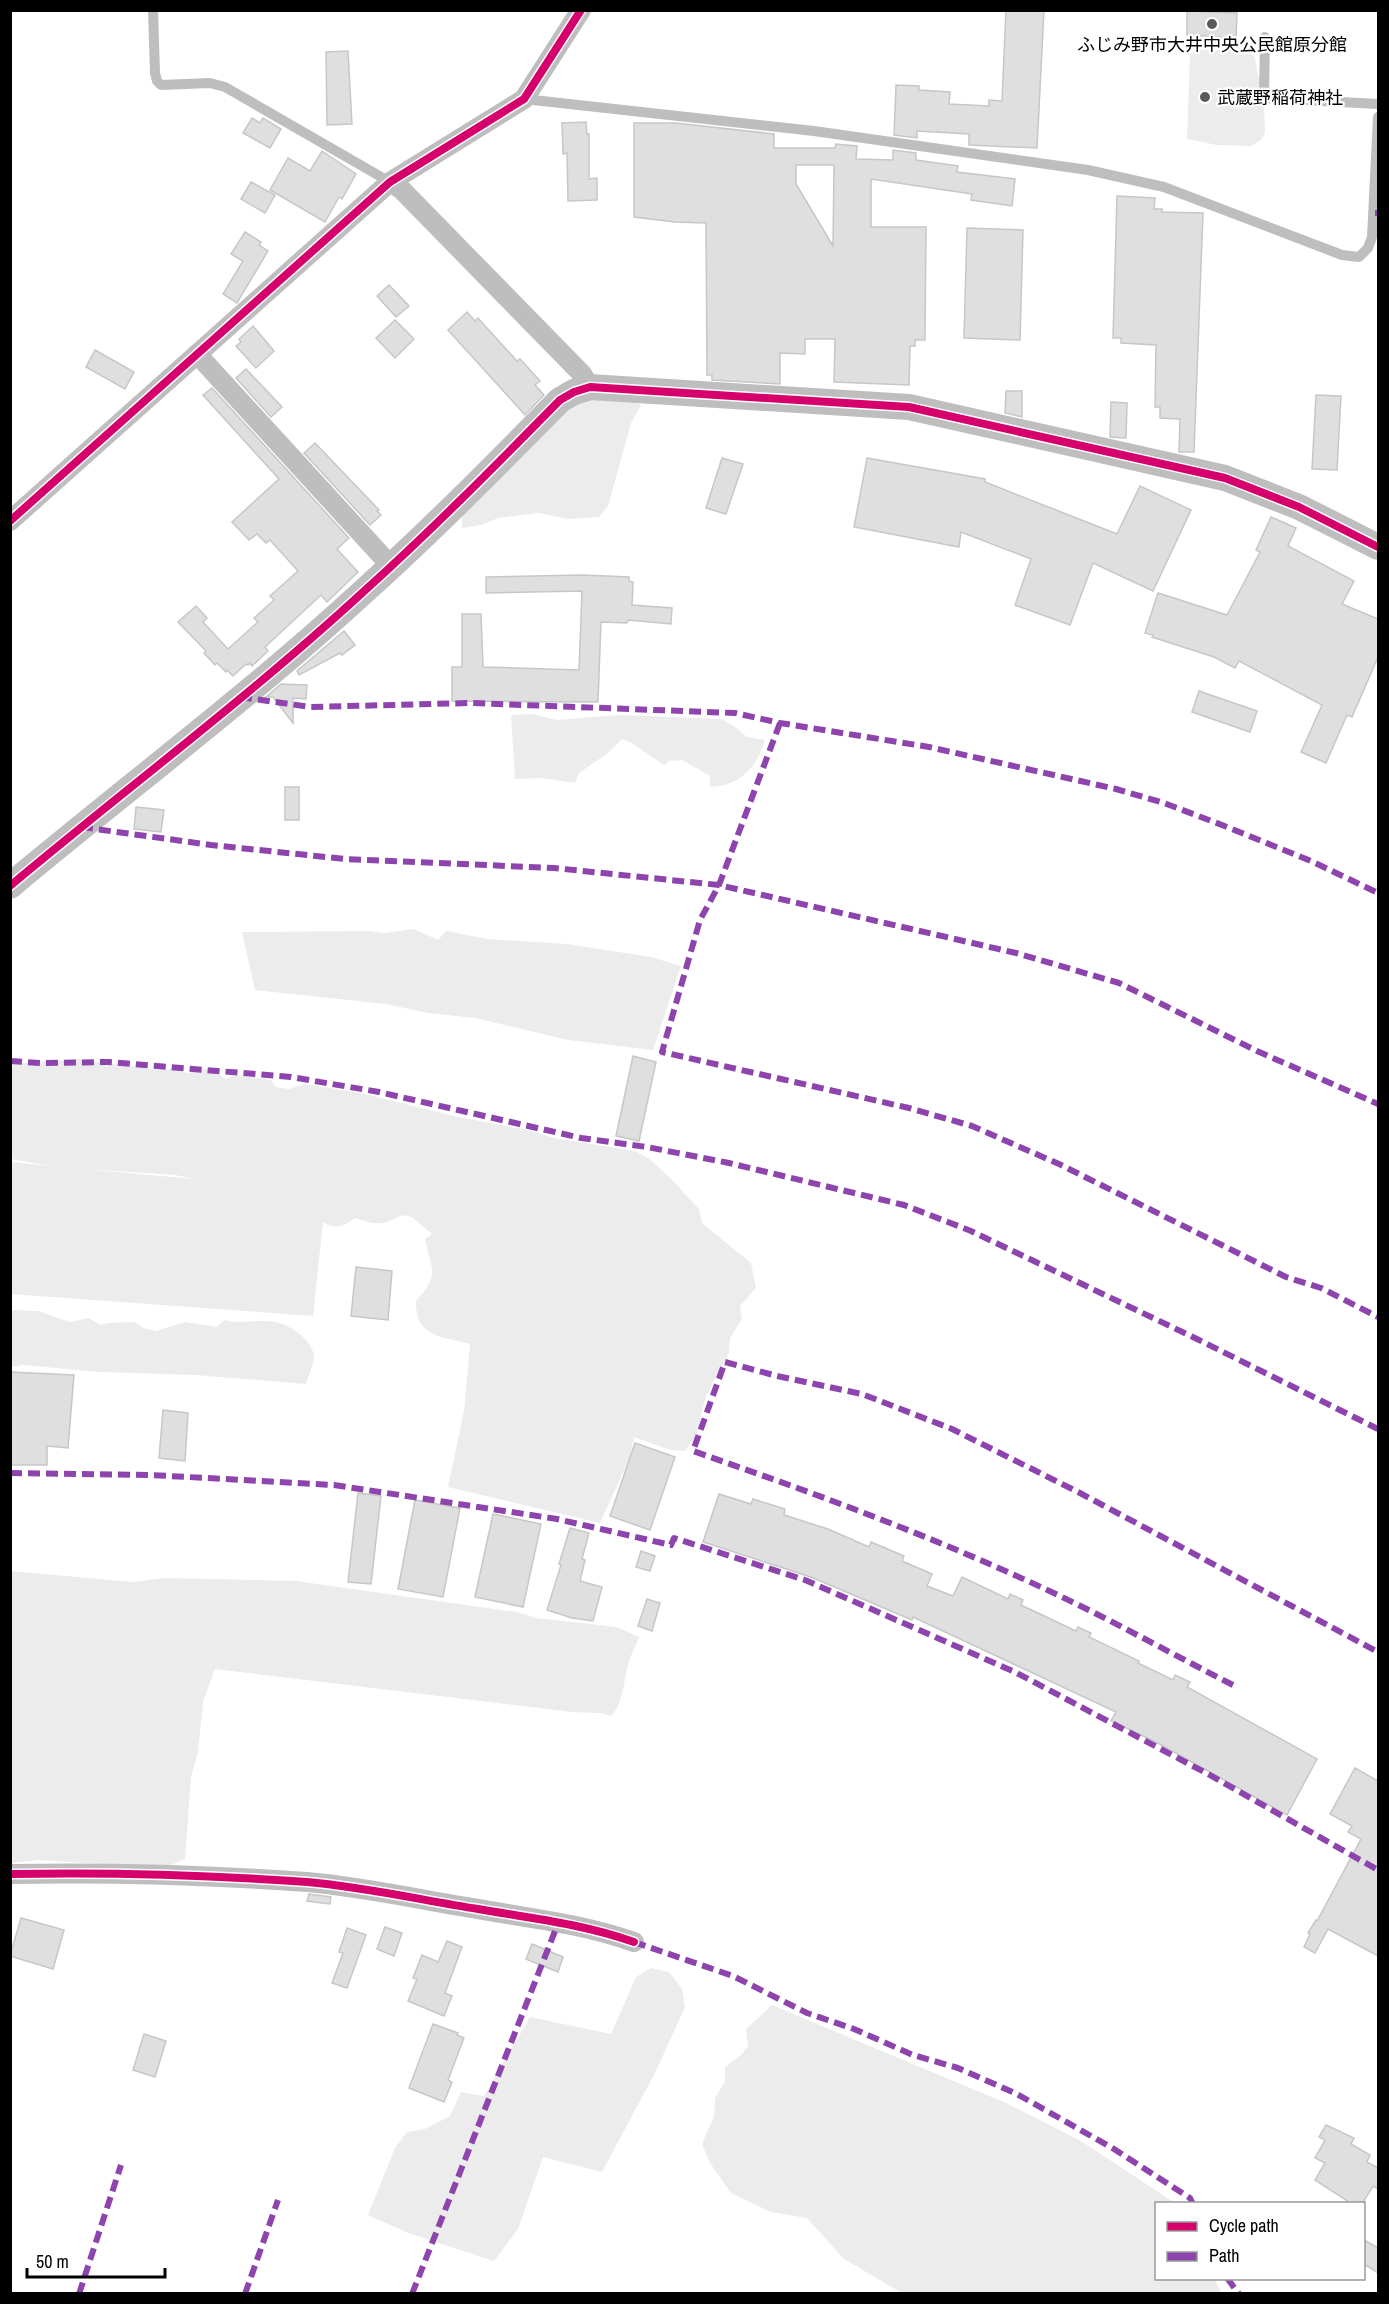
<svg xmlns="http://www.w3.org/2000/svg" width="1389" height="2304" viewBox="0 0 1389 2304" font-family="'Archivo Narrow','Noto Sans JP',sans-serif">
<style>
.green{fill:#ececec;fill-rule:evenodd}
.building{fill:#dfdfdf;stroke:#c7c7c7;stroke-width:1.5;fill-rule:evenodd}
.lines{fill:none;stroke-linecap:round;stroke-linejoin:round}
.path{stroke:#b9b9b9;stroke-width:3;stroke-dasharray:1.5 3;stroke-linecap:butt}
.service{stroke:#bebebe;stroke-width:10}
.minor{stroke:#bebebe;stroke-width:20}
.tertiary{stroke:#bebebe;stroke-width:26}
.quiet{stroke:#8e44ad;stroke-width:6;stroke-dasharray:12 6;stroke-linecap:butt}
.cycleway-casing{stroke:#fff;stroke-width:11}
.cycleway{stroke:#d6006c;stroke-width:8}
.poi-dot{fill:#595959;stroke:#fff;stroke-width:2}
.labels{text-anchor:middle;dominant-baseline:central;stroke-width:4.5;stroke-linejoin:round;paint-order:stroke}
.poi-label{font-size:18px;fill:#000;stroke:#fff}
</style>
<rect width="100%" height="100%" fill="#fff"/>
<g class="green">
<path d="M 1246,47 L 1255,58 L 1258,76 L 1266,84 L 1268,95 L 1264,105 L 1265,133 L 1261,140 L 1251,146 L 1217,145 L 1187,139 L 1190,55 L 1196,49 L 1214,51 Z"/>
<path d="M 584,396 L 630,397 L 641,405 L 631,423 L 608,506 L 599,517 L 569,519 L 538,513 L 498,518 L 481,525 L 462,528 L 462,514 L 525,446 Z"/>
<path d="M 533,714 L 557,720 L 620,715 L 722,719 L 735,727 L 747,737 L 765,740 C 757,768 739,786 710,787 L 710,776 L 682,760 L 669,761 L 664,765 L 630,742 L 622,739 L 608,753 L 579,773 L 575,783 L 541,778 L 515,779 L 511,715 Z"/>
<path d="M 414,929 L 438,940 L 446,931 L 488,939 L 567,944 L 651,957 L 681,966 L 653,1050 L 568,1040 L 475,1018 L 428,1013 L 386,1004 L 255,990 L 242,932 L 368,931 L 385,933 Z"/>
<path d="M 78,1059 L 157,1070 L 173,1069 L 187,1073 L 207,1069 L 216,1072 L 225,1079 L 237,1075 L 271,1080 L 276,1087 L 289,1089 L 305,1084 L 361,1093 L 458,1117 L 528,1130 L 554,1138 L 635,1151 L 650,1159 L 674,1182 L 699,1209 L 702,1223 L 751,1263 L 756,1288 L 740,1306 L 742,1319 L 730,1338 L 729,1353 L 706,1396 L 696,1436 L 685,1451 L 670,1450 L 634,1437 L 630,1457 L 600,1523 L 448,1487 L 464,1411 L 470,1344 C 443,1336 415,1338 416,1301 C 440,1275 432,1271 425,1239 L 432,1234 L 412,1217 L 402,1215 C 384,1225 375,1226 356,1218 C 344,1225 335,1231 323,1222 L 313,1316 L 11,1294 L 11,1162 L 51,1166 L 11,1159 L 11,1064 ZM 86,1169 L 175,1175 L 194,1179 Z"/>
<path d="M 10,1310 L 38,1311 L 70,1322 L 89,1318 L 100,1325 L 108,1323 L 135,1322 L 143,1328 L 156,1331 L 185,1322 L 217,1327 L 224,1320 C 243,1325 256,1319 275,1322 C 289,1324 314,1341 314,1357 C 314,1365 308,1376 306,1384 L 196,1375 L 100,1372 L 24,1365 L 11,1367 Z"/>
<path d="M 10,1571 L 133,1582 L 165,1578 L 296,1581 L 516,1612 L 536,1618 L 617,1627 L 639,1637 C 636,1646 630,1656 628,1665 C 623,1683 624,1702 611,1716 L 600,1713 L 572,1712 L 215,1669 L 203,1702 L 198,1752 L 191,1777 L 185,1859 L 163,1868 L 39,1860 L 11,1863 Z"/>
<path d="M 651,1968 L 669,1972 L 682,1989 L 685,2007 L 656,2071 L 602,2172 L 543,2157 L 518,2229 L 494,2261 L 408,2233 L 368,2215 L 395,2148 L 407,2132 L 425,2129 L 450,2116 L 461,2092 L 484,2096 L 530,2017 L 611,2034 L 636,1977 Z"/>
<path d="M 772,2005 L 1006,2103 L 1081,2141 L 1175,2203 L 1156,2204 L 1156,2278 L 1215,2279 L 1221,2293 L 902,2293 L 844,2259 L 807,2218 L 771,2212 L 731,2193 L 710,2163 L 702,2144 L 714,2116 L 715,2098 L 725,2082 L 725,2067 L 741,2055 L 748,2046 L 746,2029 Z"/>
</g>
<g class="building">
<path d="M 1006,10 L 1044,10 L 1037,148 L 969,145 L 969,134 L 917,131 L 917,138 L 894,135 L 896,85 L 919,86 L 919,90 L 950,92 L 949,104 L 989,106 L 989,100 L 1002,101 Z"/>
<path d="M 1192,11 L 1237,13 L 1236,38 L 1187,35 L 1187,12 Z"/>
<path d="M 348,51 L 352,124 L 327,125 L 326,52 Z"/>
<path d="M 252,118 L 260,123 L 263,118 L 281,129 L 270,148 L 243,133 Z"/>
<path d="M 586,122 L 587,134 L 589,134 L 589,179 L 597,178 L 597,200 L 568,201 L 567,153 L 563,154 L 562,123 Z"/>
<path d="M 634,123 L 676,123 L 774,134 L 774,148 L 835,148 L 836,144 L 857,146 L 856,159 L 893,160 L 893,150 L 916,153 L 916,160 L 958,166 L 957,172 L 1015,179 L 1012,206 L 971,200 L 972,194 L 871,179 L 871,227 L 926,227 L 925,340 L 915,340 L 915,346 L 910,346 L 909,385 L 834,382 L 835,339 L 805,339 L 805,354 L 780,353 L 780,384 L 712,380 L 712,375 L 707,375 L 706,223 L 675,222 L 634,217 ZM 796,165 L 834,165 L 833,246 L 796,184 Z"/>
<path d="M 322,151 L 356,174 L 342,199 L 339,197 L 325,222 L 270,190 L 288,158 L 310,171 Z"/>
<path d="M 251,182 L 275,195 L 265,213 L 241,199 Z"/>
<path d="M 1117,196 L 1155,198 L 1154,209 L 1162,209 L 1162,212 L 1203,213 L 1194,452 L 1179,452 L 1180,419 L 1160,418 L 1160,407 L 1155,407 L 1156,345 L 1121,343 L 1121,338 L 1113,338 Z"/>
<path d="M 967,228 L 1023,230 L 1020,340 L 964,338 Z"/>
<path d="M 245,232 L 261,242 L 259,245 L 268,251 L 237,303 L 223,294 L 243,261 L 231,254 Z"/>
<path d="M 389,285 L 409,306 L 396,317 L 377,296 Z"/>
<path d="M 467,312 L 475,321 L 478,318 L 517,361 L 520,359 L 540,381 L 535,385 L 544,395 L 525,415 L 448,330 Z"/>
<path d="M 395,320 L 414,339 L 395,358 L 376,338 Z"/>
<path d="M 253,326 L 274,351 L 256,368 L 236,346 L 241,342 L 239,339 Z"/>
<path d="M 95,350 L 134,372 L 125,389 L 86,367 Z"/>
<path d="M 246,369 L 282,407 L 271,417 L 236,378 Z"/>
<path d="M 212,388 L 349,538 L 337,549 L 358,572 L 327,602 L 321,595 L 265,647 L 268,651 L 252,666 L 250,663 L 248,665 L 246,664 L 233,676 L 227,670 L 226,672 L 217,663 L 215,665 L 204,653 L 206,651 L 178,622 L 196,606 L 207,618 L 203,622 L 228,649 L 258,622 L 254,618 L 274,600 L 270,596 L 298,571 L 270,540 L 266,543 L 257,534 L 249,540 L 232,522 L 279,479 L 203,395 Z"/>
<path d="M 1006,391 L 1022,391 L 1022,417 L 1005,413 Z"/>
<path d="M 1316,395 L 1341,396 L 1337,470 L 1312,469 Z"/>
<path d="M 1111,402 L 1127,403 L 1126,438 L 1110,437 Z"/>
<path d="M 315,443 L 379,510 L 377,511 L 381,515 L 370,525 L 304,453 Z"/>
<path d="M 722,458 L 743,464 L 726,514 L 706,508 Z"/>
<path d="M 867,458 L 985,479 L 985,482 L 1117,534 L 1140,486 L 1191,510 L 1153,591 L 1093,563 L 1070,625 L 1015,605 L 1031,559 L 961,532 L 959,547 L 854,527 Z"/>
<path d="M 1271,517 L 1296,528 L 1288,546 L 1354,581 L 1342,604 L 1378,619 L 1378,657 L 1352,717 L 1347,715 L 1326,763 L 1301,752 L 1322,705 L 1239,661 L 1235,668 L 1214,657 L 1152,637 L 1153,635 L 1145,633 L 1158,593 L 1227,615 L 1260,552 L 1256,550 Z"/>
<path d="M 582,575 L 629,577 L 629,581 L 633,582 L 632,605 L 672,608 L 671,624 L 628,620 L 627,623 L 601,622 L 598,702 L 452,701 L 452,667 L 462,667 L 462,614 L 481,614 L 483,667 L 579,670 L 582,591 L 486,593 L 486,577 Z"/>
<path d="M 344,631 L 355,645 L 342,655 L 340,653 L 299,675 L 297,671 Z"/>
<path d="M 281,684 L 307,685 L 306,699 L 293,698 L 293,723 L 273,697 L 266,697 Z"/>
<path d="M 1199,691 L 1257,711 L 1250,732 L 1192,712 Z"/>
<rect x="285" y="787" width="14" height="33"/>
<path d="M 136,807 L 164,810 L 161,832 L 134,829 Z"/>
<path d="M 633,1056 L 656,1062 L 639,1141 L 616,1136 Z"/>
<path d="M 356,1267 L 392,1271 L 388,1320 L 351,1316 Z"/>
<path d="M 10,1372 L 74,1375 L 68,1448 L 47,1446 L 47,1465 L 10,1465 Z"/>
<path d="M 163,1410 L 188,1413 L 185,1461 L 159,1458 Z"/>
<path d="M 635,1443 L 675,1457 L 650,1530 L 610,1516 Z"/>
<path d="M 358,1493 L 381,1496 L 371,1584 L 348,1582 Z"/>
<path d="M 719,1494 L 751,1504 L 753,1499 L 785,1509 L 784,1515 L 828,1529 L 869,1547 L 871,1542 L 904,1556 L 902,1561 L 932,1574 L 927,1586 L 953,1596 L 962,1577 L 1008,1599 L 1010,1594 L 1023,1600 L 1021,1605 L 1076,1631 L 1078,1627 L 1091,1633 L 1089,1637 L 1139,1661 L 1138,1663 L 1173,1680 L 1175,1675 L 1190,1682 L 1187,1687 L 1317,1759 L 1287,1815 L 1156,1742 L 1111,1721 L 1116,1712 L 913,1617 L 912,1620 L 811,1577 L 703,1542 Z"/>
<path d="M 415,1500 L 460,1508 L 443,1597 L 398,1589 Z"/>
<path d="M 493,1514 L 541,1524 L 523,1607 L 475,1597 Z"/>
<path d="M 570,1528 L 589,1533 L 582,1559 L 585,1560 L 580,1581 L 602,1587 L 593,1621 L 572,1618 L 547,1610 L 561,1565 L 559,1564 Z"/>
<path d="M 641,1551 L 655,1556 L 650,1571 L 636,1567 Z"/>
<path d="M 647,1599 L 660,1603 L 652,1631 L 638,1626 Z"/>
<path d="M 1355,1768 L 1378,1781 L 1378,1956 L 1328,1929 L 1315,1953 L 1304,1947 L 1310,1934 L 1308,1933 L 1316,1920 L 1317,1921 L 1361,1839 L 1348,1832 L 1352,1826 L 1330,1814 Z"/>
<path d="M 309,1894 L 331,1897 L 330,1904 L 307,1901 Z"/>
<path d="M 21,1918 L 64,1930 L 53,1969 L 10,1956 Z"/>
<path d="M 385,1927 L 402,1933 L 394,1956 L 377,1949 Z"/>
<path d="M 347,1928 L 366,1935 L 347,1988 L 332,1983 L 343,1953 L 339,1952 Z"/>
<path d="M 447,1941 L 462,1947 L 445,1993 L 452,1996 L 444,2016 L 408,2001 L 417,1979 L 413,1978 L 422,1955 L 438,1962 Z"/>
<path d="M 532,1944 L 563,1957 L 558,1972 L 526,1959 Z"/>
<path d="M 433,2024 L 458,2033 L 457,2035 L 464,2038 L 448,2080 L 452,2082 L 444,2102 L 409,2088 Z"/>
<path d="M 144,2034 L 166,2041 L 155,2077 L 133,2070 Z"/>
<path d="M 1326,2125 L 1354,2138 L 1351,2144 L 1370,2155 L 1367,2162 L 1378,2168 L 1378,2189 L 1373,2186 L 1362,2204 L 1352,2204 L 1315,2180 L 1325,2163 L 1315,2158 L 1325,2140 L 1319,2137 Z"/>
<path d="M 1364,2240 L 1378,2248 L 1378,2273 L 1364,2264 Z"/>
</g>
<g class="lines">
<path class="path" d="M 1218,95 L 1252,97"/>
<g class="service">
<path d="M 153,10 L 155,73 L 157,81 L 161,85 L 210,83 L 225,87 L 390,182"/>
<path d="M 1265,37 L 1264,98 L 1378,104"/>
<path d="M 524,99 L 814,131 L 1088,170 L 1164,187 L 1342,255 L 1359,257 L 1368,248 L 1372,237 L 1378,117"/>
</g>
<g class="minor">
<path d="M 390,182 L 401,189 L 582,374 L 590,387"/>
<path d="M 197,354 L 391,566"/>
<path d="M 10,521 L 390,182 L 524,99 L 581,10"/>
<path d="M 10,1874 C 109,1872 208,1875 307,1882 C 365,1887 421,1900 478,1909 C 530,1918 583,1924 634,1942"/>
</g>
<path class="tertiary" d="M 10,886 C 127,788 250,696 362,593 C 431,531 495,466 560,400 L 574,392 L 590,387 L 909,407 L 1225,478 L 1299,507 L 1378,547"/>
<g class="quiet">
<path d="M 1375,213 L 1378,213"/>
<path d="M 240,697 L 310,707 L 471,703 L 735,713 L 780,723 L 929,747 L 1116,789 L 1164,803 L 1222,825 L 1311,861 L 1378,893"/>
<path d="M 780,723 L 719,885 L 700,920 L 662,1052 L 909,1108 L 972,1126 L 1059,1164 L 1286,1277 L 1321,1288 L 1378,1317"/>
<path d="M 81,827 L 211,845 L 345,859 L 554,868 L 719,885 L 1016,953 L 1119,983 L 1257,1051 L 1378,1104"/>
<path d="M 10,1061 L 41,1063 L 108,1062 L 291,1077 L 379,1092 L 581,1138 L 647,1147 L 729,1163 L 904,1205 L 971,1231 L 1197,1339 L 1378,1429"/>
<path d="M 10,1473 L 151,1475 L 334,1485 L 557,1519 L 671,1545 L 674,1538 L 805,1580 L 1015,1672 L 1208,1774 L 1378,1870"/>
<path d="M 1233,1685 C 1170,1653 1108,1618 1043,1588 C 929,1535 811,1492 693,1451 L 725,1362 L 777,1376 L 862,1394 L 952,1429 L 1080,1493 L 1378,1652"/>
<path d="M 634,1942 L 733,1976 L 807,2013 L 854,2029 L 913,2055 L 958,2068 L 1017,2094 L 1114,2149 L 1190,2198 L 1193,2204"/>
<path d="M 1227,2278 L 1239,2294"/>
<path d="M 79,2294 L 121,2165"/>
<path d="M 245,2294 L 278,2200"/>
<path d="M 412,2294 L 559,1921"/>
</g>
<defs>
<g id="cycleway">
<path d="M 10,521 L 390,182 L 524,99 L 581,10"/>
<path d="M 10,886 C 127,788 250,696 362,593 C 431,531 495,466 560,400 L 574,392 L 590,387 L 909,407 L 1225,478 L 1299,507 L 1378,547"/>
<path d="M 10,1874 C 109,1872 208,1875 307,1882 C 365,1887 421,1900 478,1909 C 530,1918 583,1924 634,1942"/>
</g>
</defs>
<use href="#cycleway" class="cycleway-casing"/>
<use href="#cycleway" class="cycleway"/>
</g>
<g class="poi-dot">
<circle cx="1212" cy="24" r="6"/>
<circle cx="1205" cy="97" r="6"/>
</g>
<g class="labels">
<g class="poi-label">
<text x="1212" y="44">ふじみ野市大井中央公民館原分館</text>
<text x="1217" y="97" text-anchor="start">武蔵野稲荷神社</text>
</g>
</g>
<rect width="1389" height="2304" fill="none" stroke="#000000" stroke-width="24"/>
<rect x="1155" y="2202" width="210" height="78" fill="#ffffff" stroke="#999999" stroke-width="1.5"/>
<rect x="1167" y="2222" width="30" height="9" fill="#d6006c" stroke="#999999" stroke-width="1.5"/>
<text x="1209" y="2232" font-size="18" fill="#000000">Cycle path</text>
<rect x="1167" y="2252" width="30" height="9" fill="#8e44ad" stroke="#999999" stroke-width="1.5"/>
<text x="1209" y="2262" font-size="18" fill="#000000">Path</text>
<path d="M27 2268v9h138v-9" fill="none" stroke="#000000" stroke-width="3"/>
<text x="36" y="2268" font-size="18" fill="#000000" stroke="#ffffff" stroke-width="4.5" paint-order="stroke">50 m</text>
</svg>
